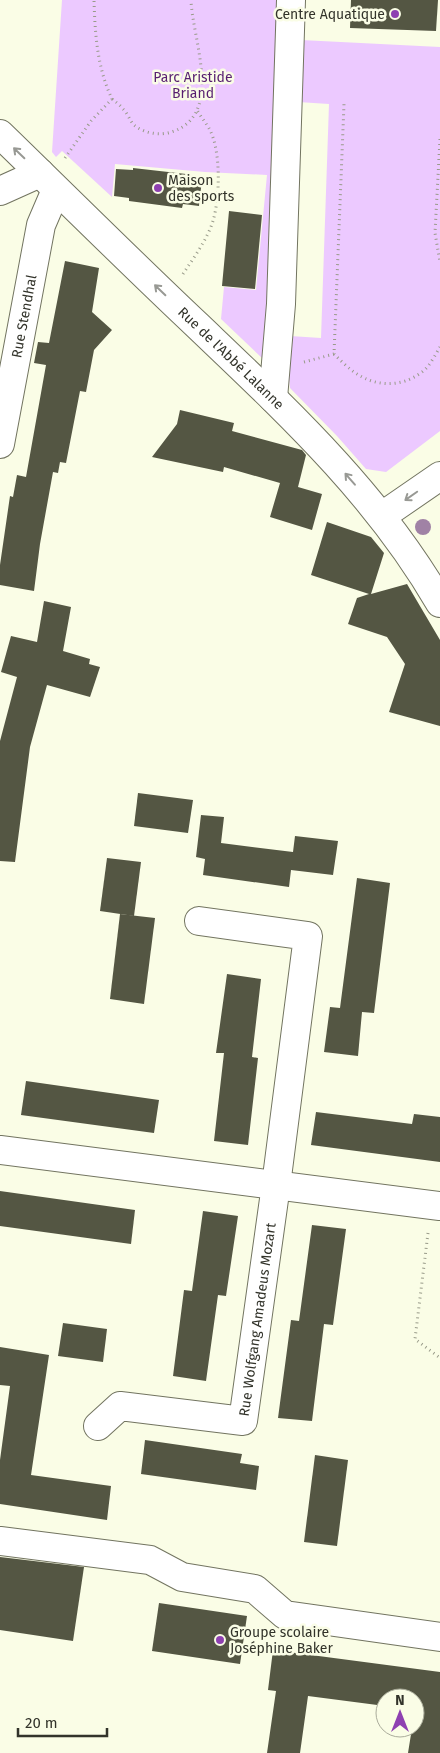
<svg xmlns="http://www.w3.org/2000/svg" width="440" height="1753" viewBox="0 0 440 1753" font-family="'Fira Sans',sans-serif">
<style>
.green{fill:#ecc9ff}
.building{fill:#545643}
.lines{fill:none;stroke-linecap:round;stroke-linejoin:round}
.minor-casing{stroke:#727460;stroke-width:30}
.path{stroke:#999b8a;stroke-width:3;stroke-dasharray:1 4;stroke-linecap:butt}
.minor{stroke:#fff;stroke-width:28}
.tree{fill:#a082a5}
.oneway{stroke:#989994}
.poi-dot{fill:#8e40b1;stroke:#fafde6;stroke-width:2}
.labels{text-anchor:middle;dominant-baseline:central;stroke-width:5;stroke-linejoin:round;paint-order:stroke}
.poi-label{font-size:14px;fill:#32332a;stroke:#fafde6;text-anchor:start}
.park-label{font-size:14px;fill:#571e70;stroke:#fafde6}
.street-label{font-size:14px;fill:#32332a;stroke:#fafde6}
</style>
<rect width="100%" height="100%" fill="#fafde6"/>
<g class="green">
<path d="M 62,0 L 281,0 L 269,291 L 262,358 L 221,319 L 224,287 L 256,290 L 267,175 L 205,172 L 115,164 L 112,197 L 62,151 L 56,157 L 52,152 Z"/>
<path d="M 301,40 L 440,47 L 440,431 L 386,472 L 366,469 L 337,436 L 290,388 L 288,365 L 290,336 L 321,338 L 329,104 L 298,102 Z"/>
</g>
<g class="building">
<path d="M 351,0 L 438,0 L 436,31 L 350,28 Z"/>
<path d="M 133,168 L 186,174 L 186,177 L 202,179 L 199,206 L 183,204 L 182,208 L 129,201 L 129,198 L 114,196 L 116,169 L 133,170 Z"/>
<path d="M 229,211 L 262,215 L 255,289 L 222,286 Z"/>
<path d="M 65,261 L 99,268 L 92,312 L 112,330 L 94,350 L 86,392 L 80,391 L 66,463 L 60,462 L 58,473 L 53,472 L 40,544 L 34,591 L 0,585 L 0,565 L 10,496 L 13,497 L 17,475 L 26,477 L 46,365 L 34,363 L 38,342 L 49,343 Z"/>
<path d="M 180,410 L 234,423 L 232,431 L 302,450 L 306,455 L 298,487 L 322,494 L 312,530 L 270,517 L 280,483 L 224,467 L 223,472 L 152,457 L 177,424 Z"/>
<path d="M 327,522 L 371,537 L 384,553 L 371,594 L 407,584 L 440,640 L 440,726 L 389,712 L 405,664 L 387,637 L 348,624 L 357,598 L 369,594 L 311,575 Z"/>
<path d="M 44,601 L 71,607 L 63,651 L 90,659 L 89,664 L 100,667 L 90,697 L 47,685 L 30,747 L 15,862 L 0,861 L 0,741 L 17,677 L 1,672 L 11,636 L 37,642 Z"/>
<path d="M 138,793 L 193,800 L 188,833 L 134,826 Z"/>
<path d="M 201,815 L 224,817 L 221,843 L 293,852 L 295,836 L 338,841 L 333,875 L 291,870 L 289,887 L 203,875 L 205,859 L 196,857 Z"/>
<path d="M 107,858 L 141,862 L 134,916 L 100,911 Z"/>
<path d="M 357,878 L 390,883 L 374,1013 L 362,1012 L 358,1056 L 324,1052 L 330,1007 L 340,1008 Z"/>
<path d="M 120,914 L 155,918 L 144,1004 L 110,999 Z"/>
<path d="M 227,974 L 261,979 L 252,1057 L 258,1058 L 248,1145 L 214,1141 L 224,1053 L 216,1053 Z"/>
<path d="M 26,1081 L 159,1100 L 154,1133 L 21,1115 Z"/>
<path d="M 316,1112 L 412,1124 L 414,1114 L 440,1117 L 440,1162 L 311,1145 Z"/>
<path d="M 0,1191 L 135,1210 L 131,1244 L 0,1226 Z"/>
<path d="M 203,1211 L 238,1216 L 226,1296 L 218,1295 L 206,1381 L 173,1376 L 184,1290 L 192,1291 Z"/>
<path d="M 312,1225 L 346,1229 L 333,1325 L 324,1324 L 312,1421 L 278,1418 L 291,1320 L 299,1321 Z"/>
<path d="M 63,1323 L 107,1329 L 103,1362 L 58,1356 Z"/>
<path d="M 0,1347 L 49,1355 L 31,1475 L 111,1486 L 107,1520 L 0,1504 L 0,1460 L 10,1386 L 0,1385 Z"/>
<path d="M 145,1440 L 242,1454 L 240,1463 L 259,1466 L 256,1490 L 141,1474 Z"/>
<path d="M 315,1455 L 348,1460 L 337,1546 L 304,1542 Z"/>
<path d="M 0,1557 L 84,1567 L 73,1641 L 0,1630 Z"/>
<path d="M 159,1603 L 247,1616 L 240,1664 L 152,1651 Z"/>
<path d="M 273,1650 L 440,1672 L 440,1753 L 408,1753 L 412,1728 L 415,1728 L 415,1698 L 385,1698 L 385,1706 L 308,1696 L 300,1753 L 267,1753 L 276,1691 L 268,1690 Z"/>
</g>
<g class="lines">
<defs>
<g id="minor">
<path id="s1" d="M 0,134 C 66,198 131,263 198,326 C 288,412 377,494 440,603"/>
<path d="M 0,191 L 40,173"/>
<path d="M 273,398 L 281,304 L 291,0"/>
<path id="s2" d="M 0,444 L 41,225 L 56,190"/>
<path d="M 382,516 L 440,476"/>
<path d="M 0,1150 L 440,1206"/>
<path id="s3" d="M 98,1426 L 120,1406 L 243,1421 L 276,1185 L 308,936 L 199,921"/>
<path d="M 0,1541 L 150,1560 L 182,1577 L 255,1589 L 285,1615 L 440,1637"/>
</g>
</defs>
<use href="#minor" class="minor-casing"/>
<g class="path">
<path d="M 112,99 C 116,102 120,105 123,109 C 128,114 130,121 134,125 C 143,133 160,136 171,132 C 225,116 192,38 191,0"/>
<path d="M 440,139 L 435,233 L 440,262"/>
<path d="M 65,158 L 91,121 L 112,99 C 97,67 95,34 94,0"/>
<path d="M 183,274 C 194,257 207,240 213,221 C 220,197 221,152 210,130 C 206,123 201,117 197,110"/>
<path d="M 334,354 C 340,360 347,367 354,372 C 375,387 401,388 422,372 C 430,366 435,355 440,347"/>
<path d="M 304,362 L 334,354 L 344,104"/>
<path d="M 428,1233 L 415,1339 L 440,1358"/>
</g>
<use href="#minor" class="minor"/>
</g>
<circle class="tree" cx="423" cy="527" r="8"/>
<defs><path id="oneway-shaft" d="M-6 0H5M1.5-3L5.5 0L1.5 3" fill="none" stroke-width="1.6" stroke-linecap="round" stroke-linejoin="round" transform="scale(1.25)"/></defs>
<g class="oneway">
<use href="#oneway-shaft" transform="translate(19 153) rotate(-136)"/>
<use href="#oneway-shaft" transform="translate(160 290) rotate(-136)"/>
<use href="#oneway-shaft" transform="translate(350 479) rotate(-131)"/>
<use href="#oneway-shaft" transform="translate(411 496) rotate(145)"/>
</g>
<g class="poi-dot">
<circle cx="395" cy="14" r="5"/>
<circle cx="158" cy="188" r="5"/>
<circle cx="220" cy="1640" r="5"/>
</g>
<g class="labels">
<g class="poi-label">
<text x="385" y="14" text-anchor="end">Centre Aquatique</text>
<text x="168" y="180">Maison<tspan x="168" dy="16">des sports</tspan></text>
<text x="230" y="1632">Groupe scolaire<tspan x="230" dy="16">Joséphine Baker</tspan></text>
</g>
<g class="park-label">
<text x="193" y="77">Parc Aristide<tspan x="193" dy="16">Briand</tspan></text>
</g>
<g class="street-label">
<text stroke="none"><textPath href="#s2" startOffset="130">Rue Stendhal</textPath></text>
<text stroke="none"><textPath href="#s1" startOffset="322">Rue de l'Abbé Lalanne</textPath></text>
<text stroke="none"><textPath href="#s3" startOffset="256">Rue Wolfgang Amadeus Mozart</textPath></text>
</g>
</g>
<g transform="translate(400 1713)"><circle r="24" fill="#fafde6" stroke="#aaac9b"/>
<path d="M0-4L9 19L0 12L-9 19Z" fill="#8e40b1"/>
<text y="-8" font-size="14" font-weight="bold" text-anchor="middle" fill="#32332a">N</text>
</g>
<path d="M18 1728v8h89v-8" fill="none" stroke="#32332a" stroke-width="2.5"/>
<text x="25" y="1728" font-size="15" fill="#32332a" stroke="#fafde6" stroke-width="4" paint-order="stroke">20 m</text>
</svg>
